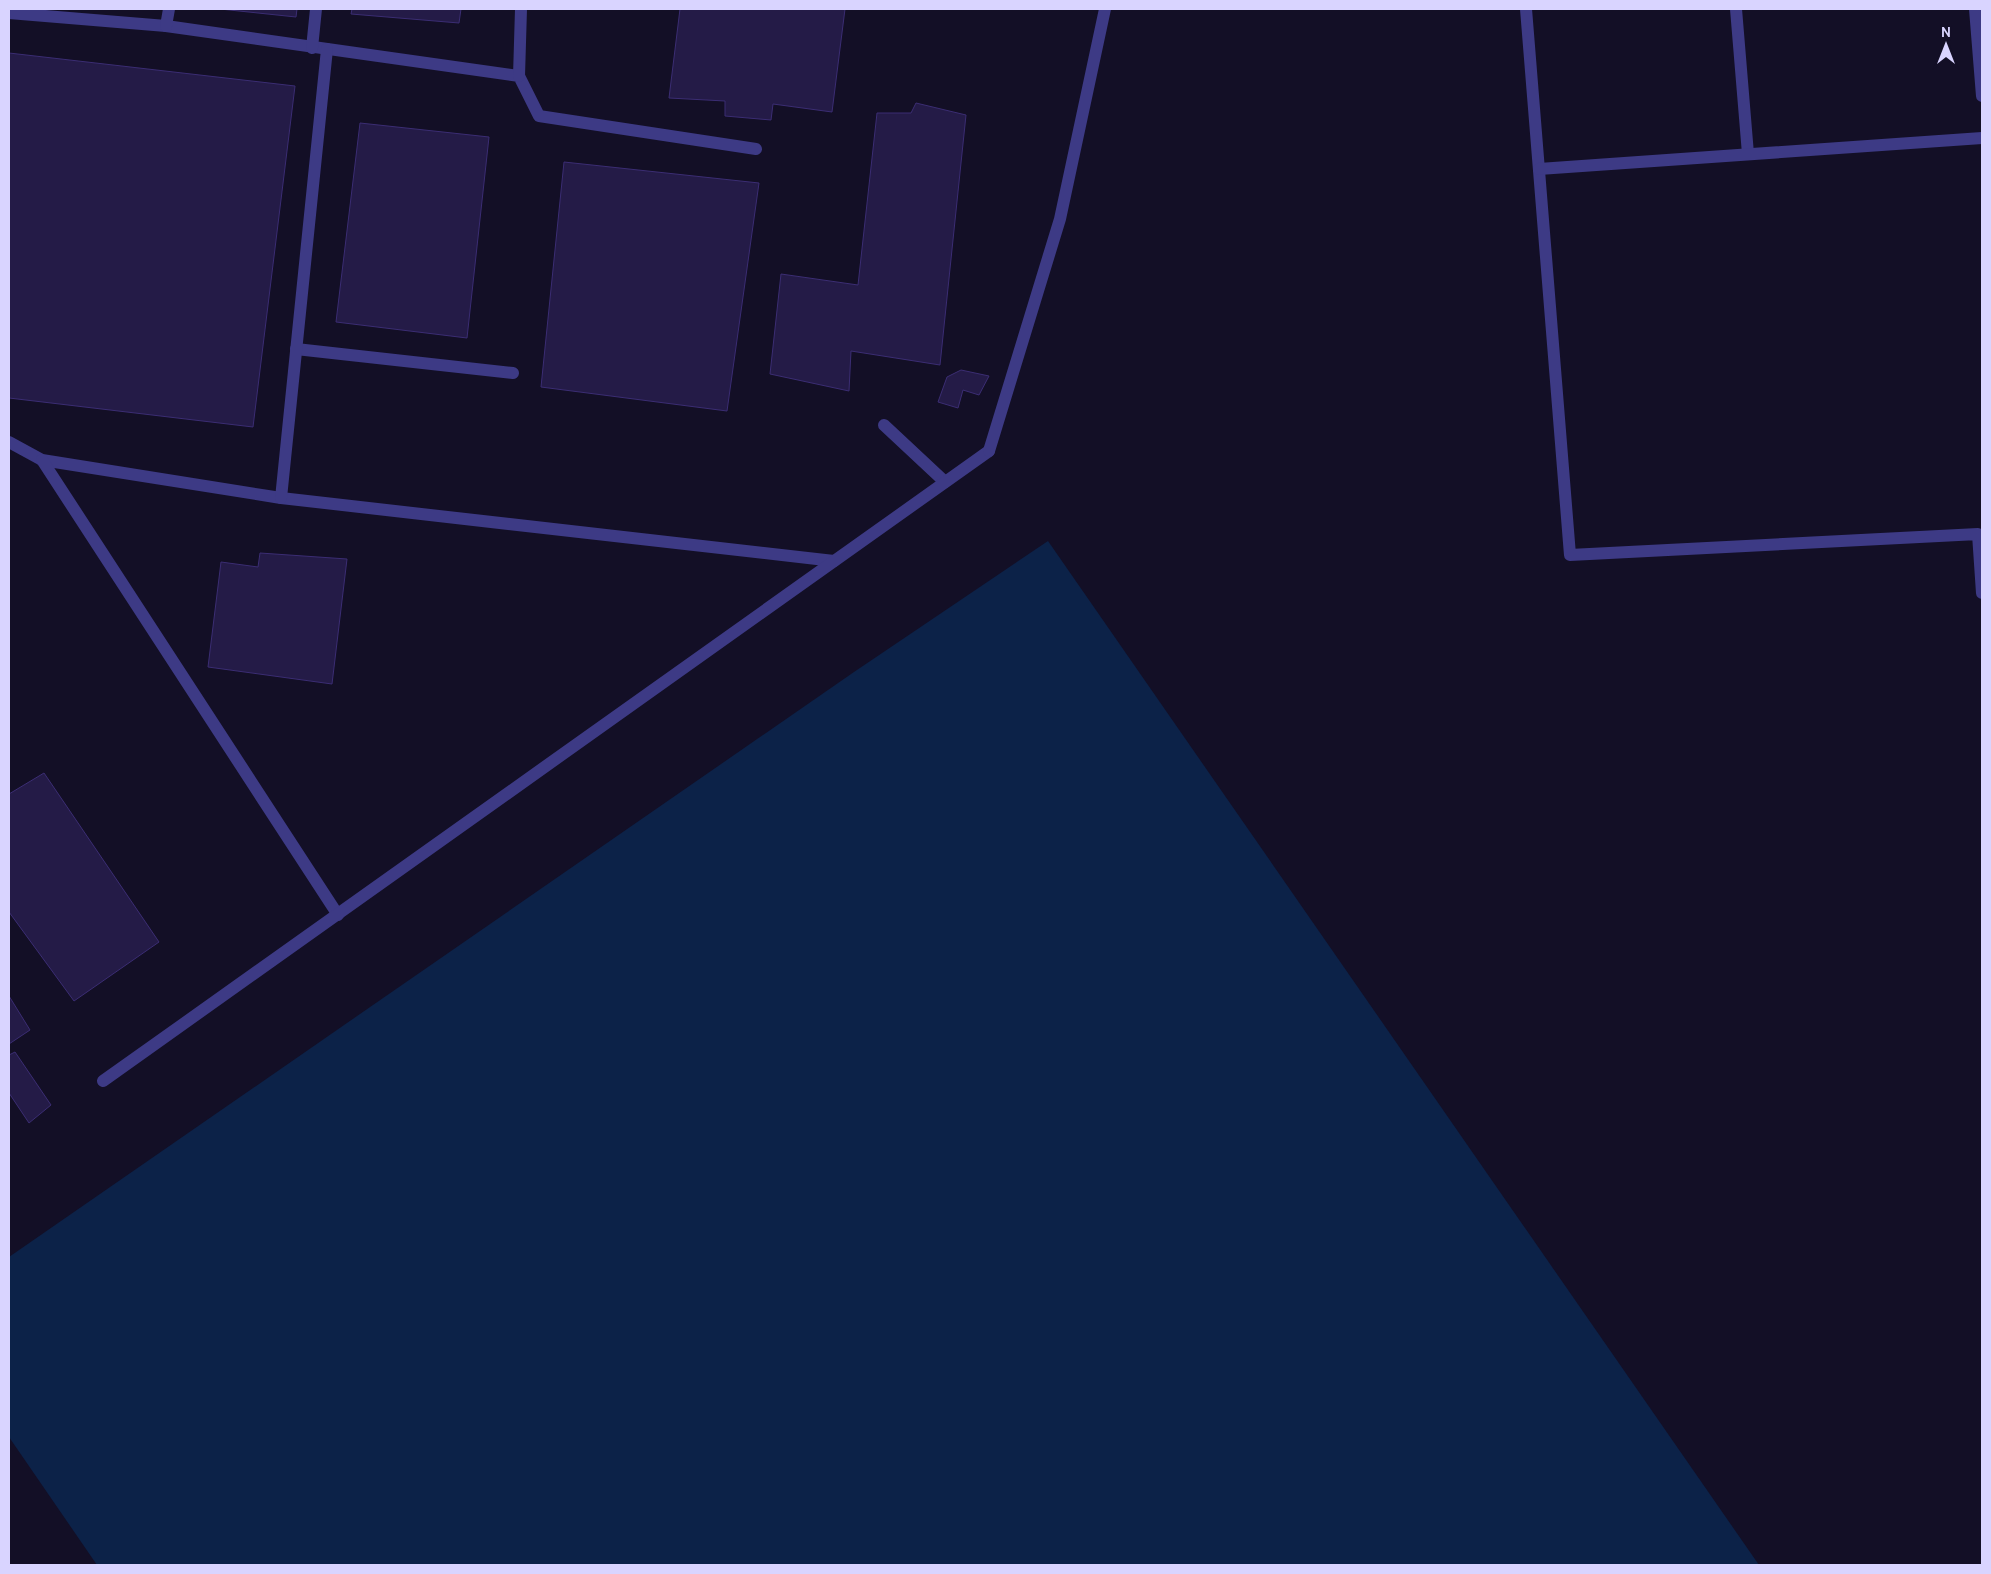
<svg xmlns="http://www.w3.org/2000/svg" width="1991" height="1574" viewBox="0 0 1991 1574" font-family="Cabin,sans-serif">
<style>
.water{fill:#0c2248}
.building{fill:#241b47;stroke:#3b2d73}
.lines{fill:none;stroke-linecap:round;stroke-linejoin:round}
.service{stroke:#3d3a85;stroke-width:12}
.tertiary{stroke:#3d3a85;stroke-width:12}
</style>
<rect width="100%" height="100%" fill="#130f26"/>
<path class="water" d="M 1048,541 L 1759,1565 L 97,1565 L 9,1437 L 9,1257 L 854,672 Z"/>
<g class="building">
<path d="M 220,9 L 297,9 L 296,17 Z"/>
<path d="M 352,9 L 461,9 L 459,23 L 351,14 Z"/>
<path d="M 680,9 L 845,9 L 832,112 L 773,104 L 771,120 L 725,116 L 725,101 L 669,98 Z"/>
<path d="M 9,53 L 295,86 L 253,427 L 9,398 Z"/>
<path d="M 916,103 L 966,115 L 940,365 L 851,351 L 849,391 L 770,374 L 781,274 L 858,285 L 877,113 L 911,113 Z"/>
<path d="M 360,123 L 489,137 L 467,338 L 336,322 Z"/>
<path d="M 564,162 L 759,183 L 727,411 L 541,387 Z"/>
<path d="M 961,370 L 989,376 L 979,395 L 963,390 L 958,408 L 938,402 L 947,377 Z"/>
<path d="M 260,553 L 347,559 L 332,684 L 208,667 L 221,562 L 258,567 Z"/>
<path d="M 44,773 L 159,942 L 74,1001 L 9,912 L 9,794 Z"/>
<path d="M 9,996 L 30,1030 L 9,1044 Z"/>
<path d="M 15,1052 L 51,1105 L 29,1123 L 9,1093 L 9,1055 Z"/>
</g>
<g class="lines">
<g class="service">
<path d="M 1526,9 L 1570,555 L 1978,534 L 1982,593"/>
<path d="M 1736,9 L 1748,154"/>
<path d="M 1975,9 L 1982,96"/>
<path d="M 9,13 L 166,26 L 519,76 L 539,116 L 756,149"/>
<path d="M 166,26 L 169,9"/>
<path d="M 312,48 L 316,9"/>
<path d="M 519,76 L 521,9"/>
<path d="M 1539,169 L 1982,138"/>
<path d="M 296,349 L 513,373"/>
<path d="M 884,425 L 945,482"/>
<path d="M 9,442 L 42,460 L 281,498 L 834,561"/>
<path d="M 42,460 L 338,915"/>
<path d="M 281,498 L 327,49"/>
<path d="M 103,1081 L 989,451"/>
</g>
<path class="tertiary" d="M 989,451 L 1060,219 L 1105,9"/>
</g>
<rect width="1991" height="1574" fill="none" stroke="#d9d4ff" stroke-width="20"/>
<g transform="translate(1946 45)" stroke="#130f26" stroke-width="4" paint-order="stroke">
<path d="M0-4L9 19L0 12L-9 19Z" fill="#d9d4ff"/>
<text y="-8" font-size="14" font-weight="bold" text-anchor="middle" fill="#d9d4ff">N</text>
</g>
</svg>
